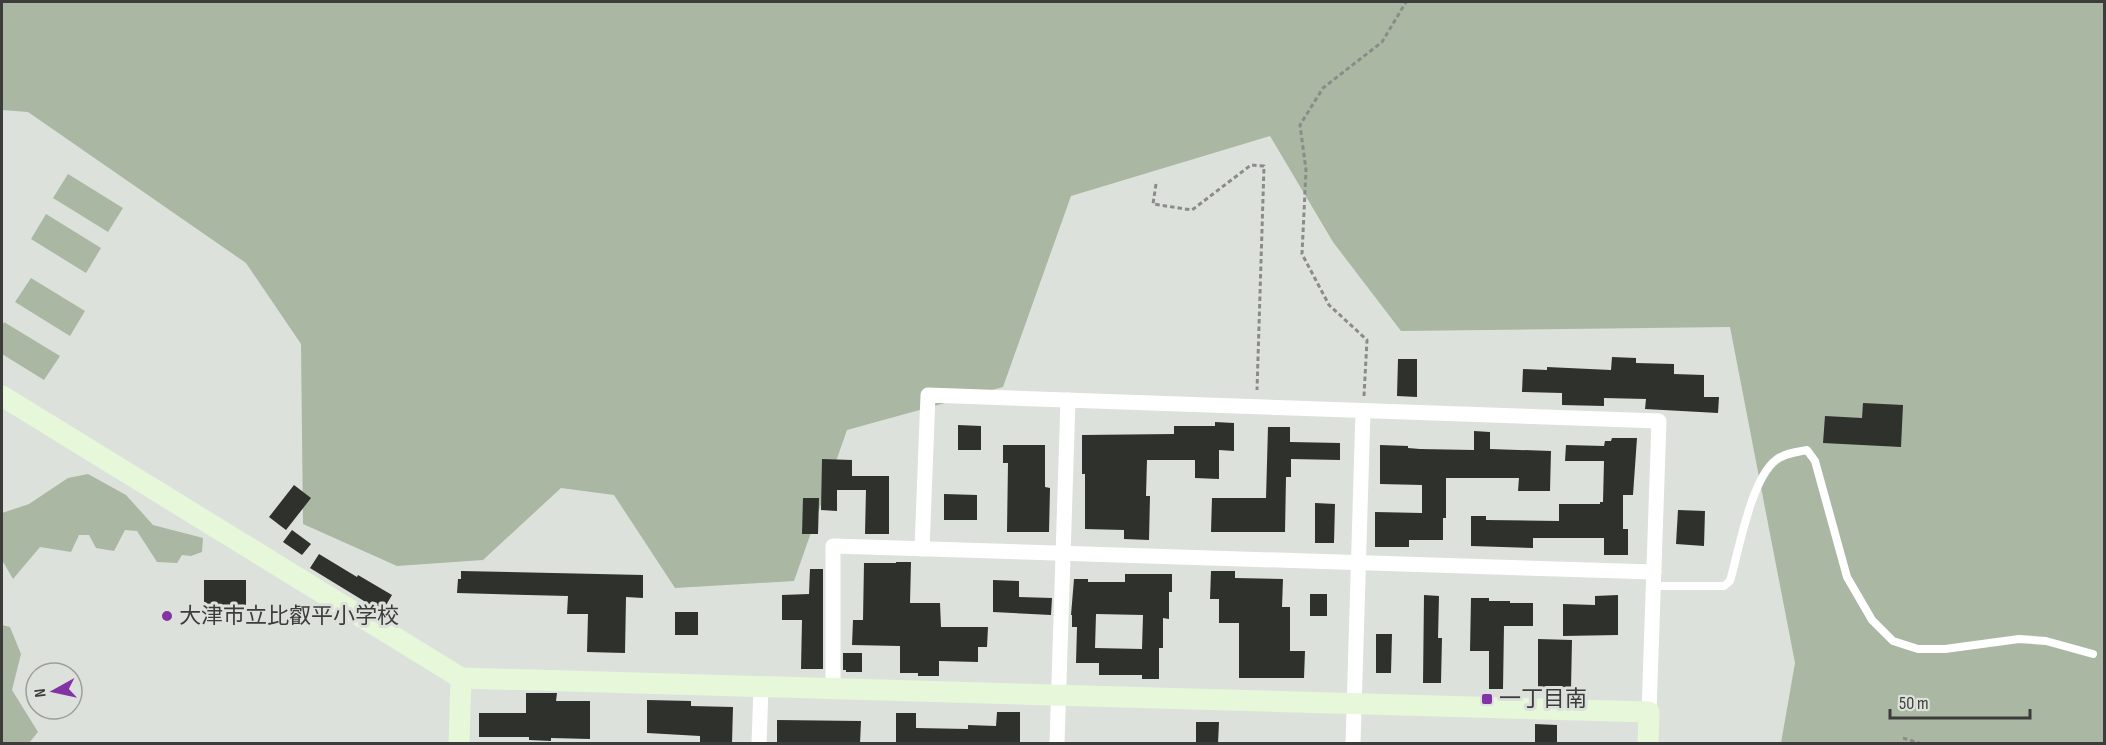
<svg xmlns="http://www.w3.org/2000/svg" width="2106" height="745" viewBox="0 0 2106 745" font-family="'Sofia Sans Condensed','Noto Sans JP',sans-serif">
<style>
.green{fill:#aab7a2}
.building{fill:#2f312d;fill-rule:evenodd}
.lines{fill:none;stroke-linecap:round;stroke-linejoin:round}
.path{stroke:#8a8c89;stroke-width:3;stroke-dasharray:4.5 3;stroke-linecap:butt}
.lane{stroke:#fff;stroke-width:8}
.street{stroke:#fff;stroke-width:15}
.secondary{stroke:#e6f7da;stroke-width:21}
.poi-dot{fill:#8234a4;stroke:#dde1db;stroke-width:2}
.labels{text-anchor:middle;dominant-baseline:central;stroke-width:6;stroke-linejoin:round;paint-order:stroke}
.poi-label{font-size:22px;fill:#3c3d3b;stroke:#dde1db;text-anchor:start}
</style>
<rect width="100%" height="100%" fill="#dde1db"/>
<g class="green">
<path d="M 2,2 L 2104,2 L 2104,743 L 1781,743 L 1795,663 L 1730,327 L 1401,331 L 1333,242 L 1270,136 L 1071,196 L 1003,387 L 847,430 L 794,581 L 675,588 L 614,495 L 561,488 L 483,560 L 397,566 L 303,524 L 301,344 L 246,263 L 28,112 L 2,110 Z"/>
<path d="M 68,174 L 123,208 L 108,232 L 53,198 Z"/>
<path d="M 46,214 L 101,248 L 86,273 L 31,239 Z"/>
<path d="M 31,278 L 85,311 L 70,336 L 15,302 Z"/>
<path d="M 4,322 L 60,356 L 44,380 L 2,354 L 2,327 Z"/>
<path d="M 88,474 L 126,495 L 153,525 L 203,538 L 202,552 L 191,556 L 182,555 L 177,563 L 157,562 L 137,531 L 125,530 L 114,551 L 96,548 L 89,535 L 79,535 L 71,552 L 40,547 L 13,579 L 2,560 L 2,513 L 29,504 L 68,478 Z"/>
<path d="M 2,625 L 10,627 L 21,654 L 12,690 L 38,732 L 29,743 L 2,743 Z"/>
</g>
<g class="building">
<path d="M 1612,357 L 1636,358 L 1636,363 L 1674,364 L 1674,374 L 1704,375 L 1704,397 L 1719,397 L 1718,413 L 1645,409 L 1646,399 L 1604,398 L 1604,406 L 1562,405 L 1562,393 L 1522,392 L 1523,369 L 1547,370 L 1547,367 L 1611,370 Z"/>
<path d="M 1398,359 L 1417,359 L 1417,397 L 1397,396 Z"/>
<path d="M 1863,403 L 1903,405 L 1901,447 L 1823,443 L 1825,416 L 1862,418 Z"/>
<path d="M 1215,422 L 1234,423 L 1234,451 L 1219,450 L 1219,479 L 1195,478 L 1195,460 L 1147,460 L 1146,496 L 1150,496 L 1149,540 L 1124,539 L 1124,530 L 1085,529 L 1085,474 L 1082,474 L 1082,435 L 1174,434 L 1174,426 L 1215,426 Z"/>
<path d="M 958,425 L 981,426 L 981,450 L 958,450 Z"/>
<path d="M 1268,427 L 1290,427 L 1290,442 L 1340,443 L 1340,460 L 1291,459 L 1291,477 L 1286,477 L 1285,532 L 1211,532 L 1212,498 L 1266,498 Z"/>
<path d="M 1474,431 L 1490,432 L 1490,449 L 1551,451 L 1550,491 L 1518,491 L 1519,478 L 1446,478 L 1446,518 L 1443,518 L 1443,540 L 1409,540 L 1409,547 L 1375,547 L 1375,512 L 1422,513 L 1422,485 L 1380,484 L 1380,445 L 1408,446 L 1408,448 L 1420,449 L 1474,450 Z"/>
<path d="M 1612,438 L 1637,438 L 1633,495 L 1623,495 L 1623,529 L 1628,529 L 1628,555 L 1604,555 L 1604,538 L 1533,538 L 1533,548 L 1471,546 L 1471,516 L 1486,516 L 1486,520 L 1559,521 L 1559,504 L 1600,504 L 1600,502 L 1603,502 L 1604,461 L 1565,461 L 1566,445 L 1604,446 L 1605,441 L 1611,441 Z"/>
<path d="M 1003,445 L 1045,445 L 1045,487 L 1050,488 L 1049,532 L 1007,532 L 1008,463 L 1003,463 Z"/>
<path d="M 822,459 L 852,460 L 852,476 L 889,476 L 889,534 L 865,534 L 866,490 L 837,490 L 837,511 L 821,510 Z"/>
<path d="M 294,485 L 311,498 L 286,530 L 269,517 Z"/>
<path d="M 944,494 L 977,495 L 977,520 L 944,520 Z"/>
<path d="M 803,498 L 819,498 L 818,534 L 802,534 Z"/>
<path d="M 1315,503 L 1335,504 L 1334,543 L 1315,543 Z"/>
<path d="M 1678,510 L 1705,511 L 1704,546 L 1676,544 Z"/>
<path d="M 292,530 L 311,544 L 302,555 L 283,542 Z"/>
<path d="M 319,554 L 357,577 L 358,575 L 392,595 L 382,612 L 310,568 Z"/>
<path d="M 896,562 L 911,562 L 910,603 L 940,603 L 941,627 L 988,627 L 987,647 L 978,647 L 978,662 L 939,661 L 939,676 L 918,676 L 918,673 L 900,673 L 900,646 L 852,645 L 853,620 L 863,620 L 864,563 L 896,563 Z"/>
<path d="M 810,569 L 823,569 L 823,669 L 801,669 L 802,620 L 782,620 L 782,595 L 809,594 Z"/>
<path d="M 461,571 L 643,575 L 643,598 L 626,597 L 625,653 L 587,652 L 588,614 L 567,614 L 568,596 L 457,593 L 458,579 L 461,579 Z"/>
<path d="M 1211,571 L 1235,571 L 1235,578 L 1283,579 L 1282,607 L 1290,607 L 1290,651 L 1305,651 L 1304,678 L 1239,678 L 1239,623 L 1219,623 L 1219,599 L 1210,599 Z"/>
<path d="M 1125,574 L 1172,574 L 1172,592 L 1169,592 L 1169,619 L 1163,618 L 1163,648 L 1159,648 L 1159,679 L 1142,679 L 1142,675 L 1099,675 L 1099,663 L 1076,663 L 1077,627 L 1072,627 L 1072,615 L 1071,615 L 1074,579 L 1088,579 L 1088,582 L 1125,582 ZM 1096,614 L 1143,615 L 1142,649 L 1095,648 Z"/>
<rect x="204" y="580" width="42" height="27"/>
<path d="M 993,580 L 1019,581 L 1019,597 L 1052,598 L 1051,615 L 993,612 Z"/>
<rect x="1310" y="594" width="17" height="22"/>
<path d="M 1424,595 L 1439,596 L 1438,638 L 1442,638 L 1441,683 L 1423,683 Z"/>
<path d="M 1618,595 L 1618,635 L 1563,636 L 1563,604 L 1595,605 L 1595,596 Z"/>
<path d="M 1471,598 L 1489,598 L 1489,601 L 1510,601 L 1510,603 L 1533,603 L 1533,626 L 1504,626 L 1503,689 L 1489,689 L 1489,651 L 1470,651 Z"/>
<rect x="675" y="612" width="23" height="23"/>
<path d="M 1376,634 L 1392,634 L 1391,673 L 1376,673 Z"/>
<path d="M 1538,639 L 1572,640 L 1571,688 L 1538,687 Z"/>
<path d="M 843,653 L 862,653 L 862,672 L 846,672 L 846,670 L 843,670 Z"/>
<path d="M 526,693 L 557,693 L 556,701 L 590,701 L 590,739 L 551,738 L 551,741 L 529,740 L 529,737 L 479,737 L 479,713 L 526,713 Z"/>
<path d="M 647,700 L 691,701 L 691,706 L 733,707 L 732,743 L 700,743 L 700,736 L 647,733 Z"/>
<path d="M 997,712 L 1020,712 L 1020,744 L 896,744 L 896,713 L 916,713 L 916,728 L 968,729 L 968,725 L 996,726 Z"/>
<path d="M 777,720 L 861,721 L 860,744 L 777,744 Z"/>
<path d="M 1196,722 L 1219,722 L 1218,744 L 1196,744 Z"/>
<path d="M 1535,724 L 1557,725 L 1557,744 L 1535,744 Z"/>
</g>
<g class="lines">
<g class="path">
<path d="M 1156,184 L 1153,204 L 1192,210 L 1251,165 L 1264,166 L 1257,390"/>
<path d="M 1364,396 L 1367,340 L 1329,305 L 1302,254 L 1306,170 L 1300,125 L 1323,88 L 1382,42 L 1406,2"/>
<path d="M 1903,738 L 1922,744"/>
</g>
<path class="lane" d="M 1653,586 L 1724,586 L 1730,581 C 1739,550 1751,479 1776,460 C 1785,453 1797,452 1807,450 L 1815,461 L 1847,577 L 1872,620 L 1893,641 L 1918,649 L 1945,649 L 2019,639 L 2046,641 L 2093,654"/>
<g class="street">
<path d="M 922,549 L 928,395 L 1659,421 L 1649,712"/>
<path d="M 833,689 L 833,546 L 1654,572"/>
<path d="M 759,744 L 761,687"/>
<path d="M 1057,744 L 1068,400"/>
<path d="M 1353,744 L 1363,411"/>
</g>
<g class="secondary">
<path d="M 2,396 L 461,678 L 1649,712 L 1648,744"/>
<path d="M 459,744 L 461,678"/>
</g>
</g>
<g class="poi-dot">
<circle cx="167" cy="616" r="6"/>
<rect x="1481" y="693" width="12" height="12" rx="3"/>
</g>
<g class="labels">
<g class="poi-label">
<text x="179" y="616">大津市立比叡平小学校</text>
<text x="1499" y="699">一丁目南</text>
</g>
</g>
<rect width="2106" height="745" fill="none" stroke="#3c3d3b" stroke-width="6"/>
<g transform="translate(54 691) rotate(262)"><circle r="28" fill="#dde1db" stroke="#9d9f9b" stroke-width="1.5"/>
<path d="M0-4.5L10 22L0 15L-10 22Z" fill="#8234a4"/>
<text y="-9" font-size="16" font-weight="bold" text-anchor="middle" fill="#3c3d3b">N</text>
</g>
<path d="M1890 709v9h140v-9" fill="none" stroke="#3c3d3b" stroke-width="3"/>
<text x="1899" y="709" font-size="18" fill="#3c3d3b" stroke="#dde1db" stroke-width="4.5" paint-order="stroke">50 m</text>
</svg>
